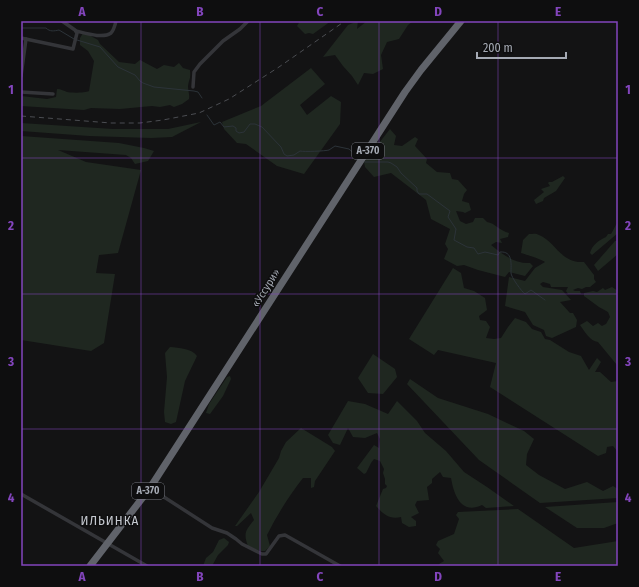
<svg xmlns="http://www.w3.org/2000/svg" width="639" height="587" viewBox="0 0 639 587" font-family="'Fira Sans Condensed',sans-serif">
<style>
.green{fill:#1f2720}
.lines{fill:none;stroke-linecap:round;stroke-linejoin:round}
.stream{stroke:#2c3339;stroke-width:1}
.street{stroke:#343539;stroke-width:3.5}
.highway{stroke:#60636a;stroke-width:7}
.rail{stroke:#4b4d52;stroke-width:1;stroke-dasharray:5 4;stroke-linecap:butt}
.grid{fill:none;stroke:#8345bd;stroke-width:1;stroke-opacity:0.55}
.labels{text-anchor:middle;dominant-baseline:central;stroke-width:3;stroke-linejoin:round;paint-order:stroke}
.shield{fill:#0e0e0f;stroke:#787b82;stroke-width:1}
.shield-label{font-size:10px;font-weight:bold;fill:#a5aab4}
.street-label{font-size:11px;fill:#a5aab4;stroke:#0e0e0f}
.quarter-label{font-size:13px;letter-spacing:1px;fill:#c5c9d0;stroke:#0e0e0f}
.neatline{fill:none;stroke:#8345bd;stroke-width:1.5}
.grid-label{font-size:13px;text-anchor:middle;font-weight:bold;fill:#8345bd}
</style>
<rect width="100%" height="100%" fill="#131314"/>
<g class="green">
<path d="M 300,21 L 331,21 L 313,34 L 309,33 L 305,34 L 297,26 Z"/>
<path d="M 358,21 L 357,29 L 367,21 L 413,21 L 408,25 L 399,39 L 387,42 L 381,55 L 383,69 L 373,74 L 364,73 L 358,85 L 352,76 L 343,66 L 335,55 L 323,57 L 348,25 Z"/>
<path d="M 83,33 L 89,35 L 98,40 L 100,44 L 119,62 L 135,64 L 140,60 L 157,69 L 164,65 L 174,67 L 179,63 L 183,68 L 190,70 C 191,79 189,79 188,86 C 188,91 190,95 189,99 L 182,104 L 174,107 L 170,105 L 160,107 L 152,106 L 120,109 L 91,108 L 84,110 L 21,106 L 21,96 L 47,99 L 56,97 L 57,89 C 61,89 64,91 67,92 C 71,93 85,93 89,91 L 94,61 L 88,51 L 80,45 L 80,38 Z"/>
<path d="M 311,68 L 325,84 L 300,105 L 307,115 L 331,96 L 341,102 L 340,124 L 304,174 L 277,166 L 246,144 L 237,143 L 224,129 L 222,122 L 261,106 Z"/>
<path d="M 201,122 L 172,137 L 151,138 L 89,136 L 21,131 L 21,123 L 113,129 L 168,129 Z"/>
<path d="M 390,129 L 396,136 L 394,145 L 402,146 L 415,137 L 418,139 L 415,146 L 427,159 L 426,163 L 437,172 L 450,173 L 452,179 L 458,180 L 467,190 L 464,194 L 462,201 L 469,203 L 471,210 L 465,213 L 463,212 L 456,211 L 460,221 L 466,224 L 473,222 L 475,218 L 483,218 L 487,222 C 495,223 500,231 509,233 L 508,237 L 500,239 L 502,243 L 496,242 L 491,245 C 502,254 515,264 530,263 L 533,266 L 525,276 L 509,272 L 505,277 L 478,270 L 464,265 L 457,266 L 444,259 L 448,249 L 445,244 L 450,229 L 431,219 L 426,200 L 391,173 L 374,177 L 365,167 L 364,162 Z"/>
<path d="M 21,136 L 119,143 L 144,148 L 154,151 L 148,161 L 135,164 L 131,158 L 126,155 L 58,150 L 86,162 L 141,170 L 118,253 L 99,255 L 96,273 L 115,274 L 104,343 L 91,351 L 21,340 Z"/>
<path d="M 563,176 L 565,178 L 556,191 L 544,198 L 543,201 L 536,204 L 534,200 L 544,192 L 541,189 L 550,186 L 548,183 L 549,182 L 552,182 Z"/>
<path d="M 617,223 L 618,223 L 618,233 L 592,255 L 590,253 C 592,245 599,240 606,237 L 608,234 L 611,234 Z"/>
<path d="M 529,234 C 532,234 536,233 539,235 C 555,241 561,264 584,262 L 594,275 L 594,279 L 596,282 L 590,287 L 586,287 L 582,289 L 578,288 L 573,290 L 575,291 L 580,291 L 581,294 L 568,294 L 566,291 L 568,287 L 551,287 L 550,284 L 543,282 L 540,284 L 543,287 L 562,290 L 571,300 L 560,302 L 570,313 L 573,313 L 577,320 L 576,327 L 552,338 L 546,336 L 544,330 L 533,325 L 525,312 L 505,306 L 509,277 L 525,281 L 535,268 L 545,262 C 541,259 527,255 521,253 L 523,240 Z"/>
<path d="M 615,241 L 618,241 L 618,254 L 598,271 L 594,265 Z"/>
<path d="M 453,268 L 461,273 L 464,288 L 474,291 L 485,298 L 487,310 L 479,316 L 480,320 L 486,321 L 490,327 L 486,338 L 494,339 L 501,338 L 508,327 L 515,318 L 526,322 L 532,329 L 541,332 L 545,339 L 550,340 L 569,352 L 581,356 L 589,370 L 597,358 L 601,362 L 595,372 L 600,372 L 611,382 L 618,381 L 618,452 L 613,446 L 607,447 L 606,453 L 598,456 L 490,387 L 496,363 L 438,350 L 434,355 L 409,339 Z"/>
<path d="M 612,287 L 618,291 L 618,365 L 617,365 L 598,342 C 590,341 585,332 580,325 L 587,321 L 593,326 L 598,323 L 602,326 L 606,324 L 610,317 L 608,312 L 599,307 L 584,296 L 584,293 L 593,291 L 597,292 L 603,288 L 605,290 Z"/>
<path d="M 170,347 C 179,348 191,348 197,356 L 185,381 L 176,422 L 171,424 L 165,422 L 164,412 L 167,377 L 165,353 Z"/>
<path d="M 373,354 L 395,369 L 397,377 L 383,394 L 368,393 L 358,378 Z"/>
<path d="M 230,376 L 231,379 L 223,396 L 210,414 L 206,413 L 209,404 L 227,377 Z"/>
<path d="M 410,379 L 438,398 L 488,414 L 524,431 L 534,439 L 527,454 L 526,465 L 539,475 L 565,489 L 587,482 L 603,491 L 613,486 L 618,489 L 618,498 L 540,503 L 479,460 L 407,384 Z"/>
<path d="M 348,401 L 365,404 L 388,414 L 397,401 L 417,421 L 425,433 L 446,451 L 464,472 L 487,487 L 514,506 L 486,508 L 482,505 C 461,515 454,495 451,478 L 443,477 L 440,472 L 432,479 L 432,483 L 427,487 L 429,500 L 417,501 L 415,505 L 419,513 L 411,517 L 416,521 L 416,526 L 409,527 L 402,523 L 401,517 C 390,520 383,514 376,506 L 383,489 L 386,488 L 387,486 L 385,484 L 385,479 L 383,473 L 384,469 L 380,461 L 374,459 L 371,463 L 366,473 L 364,474 L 357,468 L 374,445 L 379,448 L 380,439 L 377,433 L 365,438 L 353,437 L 348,428 L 340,445 L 333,443 L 328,435 Z"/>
<path d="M 301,428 L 332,447 L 335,451 L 315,481 L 314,487 L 311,488 L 311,478 L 303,478 C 289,496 277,515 267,535 L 270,546 L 265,551 L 260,551 L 248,546 C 243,533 246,530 254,520 L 251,513 L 237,526 L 235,526 L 259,492 L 279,458 L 281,451 L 286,442 Z"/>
<path d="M 618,502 L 618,523 L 604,528 L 577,528 L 545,507 Z"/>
<path d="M 518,509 L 574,548 L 618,541 L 618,566 L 440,566 L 439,564 L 444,561 L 438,553 L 440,549 L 436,545 L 438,541 L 454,534 L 459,519 L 456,515 L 458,512 Z"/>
<path d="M 224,538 L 229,542 L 228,545 L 218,555 L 212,566 L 203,566 L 206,558 L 213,552 L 219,540 Z"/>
</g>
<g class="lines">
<g class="stream">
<path d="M 21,28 L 46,28 C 50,32 54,31 59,30 L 74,39"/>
<path d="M 77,40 L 100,47 L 118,67 L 135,75 L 140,81 L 143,83 L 154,87 L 194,91 L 198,92 L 202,98"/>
<path d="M 207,115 L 214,125 L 220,122 L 224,127 L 233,126 L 236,128 L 236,131 L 239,133 L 244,132 L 250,124 L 255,124 L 262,127 L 281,147 L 284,154 L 287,156 L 294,155 L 300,151 C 304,152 326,151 329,150 C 331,149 333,147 335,146 L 349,149 L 357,156"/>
<path d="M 365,162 L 388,162 L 391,163 L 397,167 L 401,173 L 417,188 L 417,191 L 419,194 L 427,194 L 450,211 L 448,217 L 456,229 L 454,240 L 467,247 L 474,248 L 478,254 L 485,252 L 498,255 L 500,252 C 513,251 511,264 511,273 C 511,277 522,292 525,294 L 531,290 L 545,300"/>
</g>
<g class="street">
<path d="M 76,31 C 85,33 103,39 111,33 C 114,30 115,25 116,21"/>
<path d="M 21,38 L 73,49 L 77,33 L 75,30 L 62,21"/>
<path d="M 21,76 L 26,39"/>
<path d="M 193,87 L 194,72 L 200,64 L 223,41 L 240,29 L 248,21"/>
<path d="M 21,92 L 53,94"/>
<path d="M 150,488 L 212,528 L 227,533 L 236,539 L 242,544 L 262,554 L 266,554 L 279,536 L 285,535 L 340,566"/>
<path d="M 21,494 L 147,566"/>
</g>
<path class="highway" d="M 90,566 L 150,488 L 405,92 L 421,70 L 461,21"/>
<path class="rail" d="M 21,116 L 111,123 L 140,123 L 163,120 L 199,113 L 229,99 L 279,67 L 345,21"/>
</g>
<path class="grid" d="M 141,21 L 141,566M 260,21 L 260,566M 379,21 L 379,566M 498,21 L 498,566M 21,158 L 618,158M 21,294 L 618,294M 21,429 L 618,429"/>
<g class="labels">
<g class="shield">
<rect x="352" y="143" width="32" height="16" rx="3"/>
<rect x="132" y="483" width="32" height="16" rx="3"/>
</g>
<g class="shield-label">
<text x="368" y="151">А-370</text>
<text x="148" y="491">А-370</text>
</g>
<g class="street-label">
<text transform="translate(266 288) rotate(-58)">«Уссури»</text>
</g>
<g class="quarter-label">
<text x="110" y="520">ИЛЬИНКА</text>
</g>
</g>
<rect width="639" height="587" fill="none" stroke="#0e0e0f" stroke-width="44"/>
<path d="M477 52v6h89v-6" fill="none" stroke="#a5aab4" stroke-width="2"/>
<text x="483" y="52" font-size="12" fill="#a5aab4" stroke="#0e0e0f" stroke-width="3" paint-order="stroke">200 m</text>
<rect x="22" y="22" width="595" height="543" class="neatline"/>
<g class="grid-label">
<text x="82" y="16">A</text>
<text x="200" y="16">B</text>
<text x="320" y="16">C</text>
<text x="438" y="16">D</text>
<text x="558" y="16">E</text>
<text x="11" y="94">1</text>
<text x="628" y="94">1</text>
<text x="11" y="230">2</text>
<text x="628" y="230">2</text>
<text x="11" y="366">3</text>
<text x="628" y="366">3</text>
<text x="11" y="502">4</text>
<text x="628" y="502">4</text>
<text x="82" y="581">A</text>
<text x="200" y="581">B</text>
<text x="320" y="581">C</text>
<text x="438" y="581">D</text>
<text x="558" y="581">E</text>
</g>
</svg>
